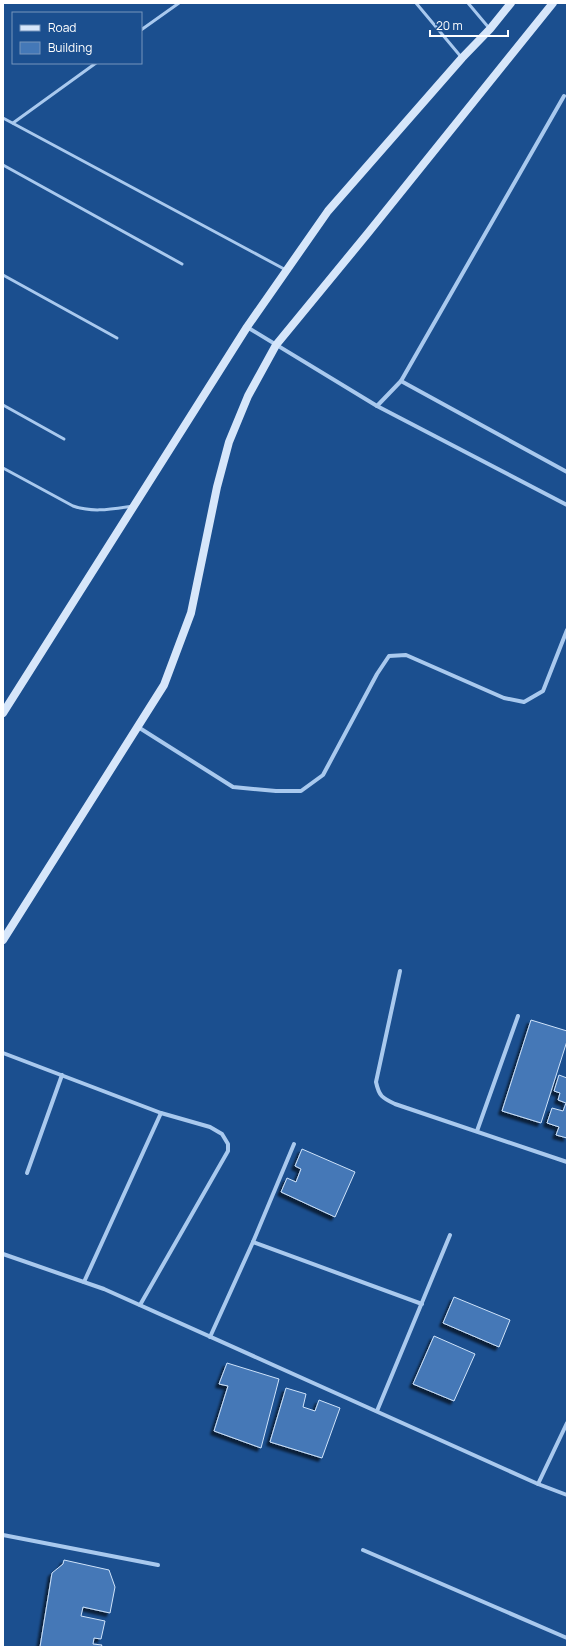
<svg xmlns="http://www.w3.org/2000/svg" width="570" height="1650" viewBox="0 0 570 1650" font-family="Manrope,sans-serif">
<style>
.building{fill:#4478b7;stroke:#cfe3fa;filter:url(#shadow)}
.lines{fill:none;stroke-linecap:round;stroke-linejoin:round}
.lane{stroke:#a9c9ee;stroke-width:3}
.street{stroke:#a9c9ee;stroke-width:4}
.secondary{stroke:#d6e6fa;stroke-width:8}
</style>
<defs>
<filter id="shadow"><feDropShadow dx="-3.5" dy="3.5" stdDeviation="1" flood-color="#0009"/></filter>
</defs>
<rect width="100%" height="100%" fill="#1b4f8f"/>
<g class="building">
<path d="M 531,1020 L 567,1031 L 567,1041 L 541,1123 L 502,1111 Z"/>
<path d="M 559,1075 L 567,1078 L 567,1138 L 556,1135 L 559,1127 L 547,1123 L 552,1108 L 563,1111 L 566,1103 L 558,1100 L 560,1093 L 554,1091 Z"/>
<path d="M 302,1149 L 355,1172 L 335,1217 L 281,1192 L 287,1178 L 296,1182 L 301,1169 L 295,1166 Z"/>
<path d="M 454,1297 L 510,1320 L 499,1347 L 443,1323 Z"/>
<path d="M 434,1336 L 475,1354 L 454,1401 L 413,1384 Z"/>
<path d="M 227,1363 L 279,1379 L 261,1448 L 214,1431 L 228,1386 L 219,1384 Z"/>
<path d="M 286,1388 L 306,1394 L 303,1407 L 315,1411 L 319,1400 L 340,1408 L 322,1458 L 270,1442 Z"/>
<path d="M 64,1560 L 109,1570 L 115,1587 L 110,1613 L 83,1607 L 81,1616 L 105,1621 L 101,1639 L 94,1638 L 93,1644 L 102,1645 L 101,1647 L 40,1647 L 52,1573 L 63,1564 Z"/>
</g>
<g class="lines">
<g class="lane">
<path d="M 416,3 L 462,58"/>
<path d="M 468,3 L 489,28"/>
<path d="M 141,30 L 179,3"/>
<path d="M 3,118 L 286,270"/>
<path d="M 13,123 L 96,63"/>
<path d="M 3,165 L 182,264"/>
<path d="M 3,275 L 117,338"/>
<path d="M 3,405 L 64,439"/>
<path d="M 3,468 L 73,506 C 93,513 112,509 133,506"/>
</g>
<g class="street">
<path d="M 247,327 L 377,406 L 567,505"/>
<path d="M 401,381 L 567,472"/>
<path d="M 377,406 L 401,381 L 564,96"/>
<path d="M 138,727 L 233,787 L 276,791 L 301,791 L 323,775 L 377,674 L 389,656 L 406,655 L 504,698 L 524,702 L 543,691 L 567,630"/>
<path d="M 400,971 L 376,1082 C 379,1096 382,1098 395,1104 L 567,1162"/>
<path d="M 3,1053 L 161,1113 L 210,1127 L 222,1134 L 228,1144 L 228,1151 L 140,1305"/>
<path d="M 477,1131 L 518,1016"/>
<path d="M 27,1173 L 62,1075"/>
<path d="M 253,1242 L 422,1304"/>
<path d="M 3,1254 L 104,1289 L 538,1484 L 567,1495"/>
<path d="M 84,1282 L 161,1113"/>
<path d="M 210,1337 L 253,1242 L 294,1144"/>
<path d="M 377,1411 L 450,1235"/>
<path d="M 538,1484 L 567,1423"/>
<path d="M 3,1535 L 158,1565"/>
<path d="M 363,1550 L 567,1638"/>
</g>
<g class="secondary">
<path d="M 3,713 L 247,327 L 328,211 L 462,58 L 490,29 L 511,3"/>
<path d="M 3,940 L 164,685 L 191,613 L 217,487 L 229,442 L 248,396 L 276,345 L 368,233 L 553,3"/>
</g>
</g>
<rect width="570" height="1650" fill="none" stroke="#ffffff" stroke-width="8"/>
<rect x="12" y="12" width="130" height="52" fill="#1b4f8f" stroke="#7695bc"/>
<rect x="20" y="25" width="20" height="6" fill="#d6e6fa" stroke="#7695bc"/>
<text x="48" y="32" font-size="12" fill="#ffffff">Road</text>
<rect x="20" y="42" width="20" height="12" fill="#4478b7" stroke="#7695bc"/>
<text x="48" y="52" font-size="12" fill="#ffffff">Building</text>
<path d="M430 30v6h78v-6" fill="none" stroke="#ffffff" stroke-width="2"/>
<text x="436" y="30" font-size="12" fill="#ffffff" stroke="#1b4f8f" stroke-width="3" paint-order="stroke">20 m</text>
</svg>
